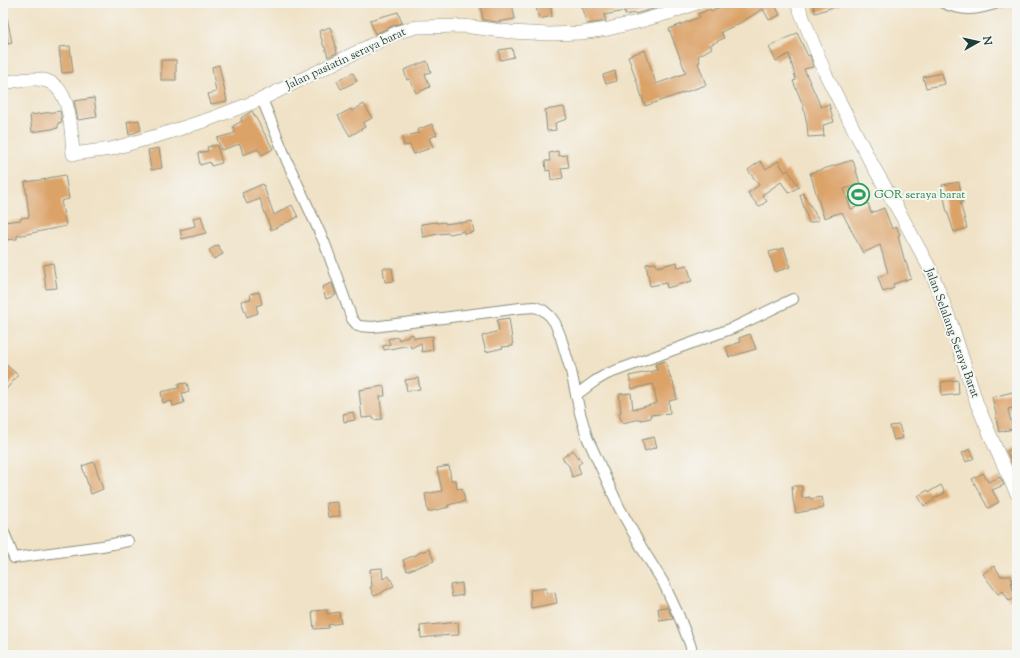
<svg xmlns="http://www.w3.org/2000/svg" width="1020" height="658" viewBox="0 0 1020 658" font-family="'Sorts Mill Goudy',serif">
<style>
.building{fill:#dca369}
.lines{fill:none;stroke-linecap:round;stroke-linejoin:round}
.minor-casing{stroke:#88907d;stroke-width:12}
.tertiary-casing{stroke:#88907d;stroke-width:14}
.minor{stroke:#fff;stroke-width:10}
.tertiary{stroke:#fff;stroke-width:13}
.labels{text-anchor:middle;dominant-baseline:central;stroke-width:4;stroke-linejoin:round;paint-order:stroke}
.street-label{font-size:12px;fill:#1f3d34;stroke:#f6f6f2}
.leisure-label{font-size:12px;fill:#27864d;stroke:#f6f6f2;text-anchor:start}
</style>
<rect width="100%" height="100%" fill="#f6f6f2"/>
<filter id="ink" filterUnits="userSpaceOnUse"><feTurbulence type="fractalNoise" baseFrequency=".025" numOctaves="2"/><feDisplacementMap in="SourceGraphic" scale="8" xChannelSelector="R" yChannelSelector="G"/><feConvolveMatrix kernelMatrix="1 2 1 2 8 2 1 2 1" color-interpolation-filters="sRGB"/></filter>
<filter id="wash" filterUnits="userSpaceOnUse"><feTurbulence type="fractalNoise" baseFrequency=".012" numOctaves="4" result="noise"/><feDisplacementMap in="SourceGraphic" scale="16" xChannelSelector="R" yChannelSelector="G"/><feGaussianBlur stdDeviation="0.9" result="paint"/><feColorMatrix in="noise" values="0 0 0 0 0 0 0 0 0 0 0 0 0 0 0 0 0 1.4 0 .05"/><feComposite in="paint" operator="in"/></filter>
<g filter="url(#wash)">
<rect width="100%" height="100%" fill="#f0e2c6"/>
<g id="blocks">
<g class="building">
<path d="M 480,3 L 494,3 L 495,6 L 512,3 L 515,19 L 497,22 L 483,20 Z"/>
<path d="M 535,3 L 550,3 L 552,16 L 539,19 Z"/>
<path d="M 580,3 L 666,3 L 667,5 L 635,14 L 635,13 L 625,15 L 625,11 L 604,15 L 606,21 L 587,24 Z"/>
<path d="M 728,3 L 774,3 L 780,15 L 769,20 L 763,9 L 740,23 L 721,32 L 724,38 L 710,45 L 712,48 L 698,56 L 700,62 L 698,63 L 706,85 L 645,106 L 628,56 L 645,50 L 656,84 L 686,73 L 669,29 L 700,17 L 698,14 L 710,9 L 711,11 Z"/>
<path d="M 813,3 L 840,3 L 840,5 L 815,13 Z"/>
<path d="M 398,12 L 402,23 L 395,25 L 375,34 L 370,20 Z"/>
<path d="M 3,17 L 7,17 L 12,43 L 3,45 Z"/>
<path d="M 330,27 L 335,43 L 337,53 L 328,57 L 325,47 L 324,47 L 319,31 Z"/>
<path d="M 797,33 L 808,56 L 810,55 L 813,67 L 804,69 L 821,107 L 829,104 L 834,122 L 823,125 L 824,136 L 808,137 L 807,124 L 803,105 L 793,81 L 796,80 L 789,54 L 776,61 L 769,47 Z"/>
<path d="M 70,46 L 73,72 L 62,73 L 59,47 Z"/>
<path d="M 512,48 L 514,57 L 500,60 L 499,50 Z"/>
<rect x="161" y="60" width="15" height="20"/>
<path d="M 427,61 L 431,72 L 425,74 L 430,87 L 416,93 L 410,79 L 407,80 L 404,70 Z"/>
<path d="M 219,65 L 227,101 L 211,104 L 208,94 L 216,92 L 212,67 Z"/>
<path d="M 615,71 L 617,81 L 606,84 L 603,75 Z"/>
<path d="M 353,73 L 357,81 L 341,89 L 337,81 Z"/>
<path d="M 942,73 L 945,84 L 926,88 L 923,77 Z"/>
<path d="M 94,98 L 97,117 L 78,120 L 74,101 Z"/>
<path d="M 364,104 L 372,118 L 363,123 L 365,127 L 350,136 L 338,116 L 351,109 L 352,111 Z"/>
<path d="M 564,107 L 567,119 L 555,123 L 556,130 L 547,131 L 545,110 Z"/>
<path d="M 60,111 L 62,122 L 58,123 L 58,128 L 32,132 L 30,115 Z"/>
<path d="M 252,111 L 273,149 L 262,155 L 258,149 L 243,155 L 240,144 L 221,150 L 217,138 L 235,133 L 233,126 L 242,121 L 241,118 Z"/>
<path d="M 139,120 L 141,130 L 129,135 L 127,122 Z"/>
<path d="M 432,124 L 437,135 L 429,138 L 433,147 L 414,154 L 410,145 L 404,146 L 402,137 L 419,133 L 417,130 Z"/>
<path d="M 217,145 L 222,163 L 211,166 L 210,162 L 200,165 L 198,153 L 208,151 L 207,147 Z"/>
<path d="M 159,148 L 162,168 L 151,170 L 148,150 Z"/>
<path d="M 558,151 L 559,156 L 567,155 L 569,167 L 561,168 L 563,178 L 551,180 L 550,170 L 546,171 L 545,161 L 550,161 L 549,153 Z"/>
<path d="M 853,160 L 860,184 L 844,189 L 851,209 L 868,203 L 871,213 L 884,208 L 892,229 L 897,227 L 900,235 L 898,236 L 905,262 L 906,262 L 911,278 L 893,284 L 894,288 L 883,292 L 878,277 L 888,273 L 880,245 L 863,253 L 842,212 L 824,218 L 810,173 Z"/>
<path d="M 760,161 L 766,169 L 778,161 L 785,172 L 788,170 L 799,187 L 789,193 L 781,182 L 762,195 L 767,201 L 759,207 L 748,193 L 759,185 L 748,170 Z"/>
<path d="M 65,175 L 69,199 L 61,201 L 66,226 L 17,236 L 17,239 L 5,240 L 3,222 L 21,220 L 21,218 L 29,217 L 25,182 L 48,179 L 48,178 Z"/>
<path d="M 959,182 L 963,202 L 960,202 L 967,228 L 954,232 L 946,208 L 942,185 Z"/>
<path d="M 263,184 L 274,215 L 292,205 L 298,217 L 271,230 L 260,199 L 247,204 L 242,193 Z"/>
<path d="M 803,193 L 819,220 L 809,223 L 800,195 Z"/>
<path d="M 201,216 L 206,233 L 182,239 L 180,230 L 195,226 L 193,218 Z"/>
<path d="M 472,221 L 474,232 L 464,234 L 464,231 L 450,234 L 449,233 L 438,234 L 423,237 L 421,224 L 437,222 L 437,223 L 445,222 L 445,224 L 460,222 L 460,223 Z"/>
<path d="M 218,245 L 223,254 L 214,259 L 209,250 Z"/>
<path d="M 784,248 L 790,267 L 775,272 L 769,252 Z"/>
<path d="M 677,262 L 678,267 L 687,265 L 692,281 L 667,288 L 666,283 L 650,286 L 646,264 L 656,263 L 657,267 Z"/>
<path d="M 53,263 L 57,288 L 46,289 L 43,265 Z"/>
<path d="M 383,268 L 392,268 L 394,281 L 385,282 Z"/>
<path d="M 332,283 L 336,295 L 326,299 L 322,287 Z"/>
<path d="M 259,292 L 262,304 L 256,306 L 258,313 L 247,317 L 241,301 L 251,299 L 250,294 Z"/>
<path d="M 509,318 L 513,346 L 502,347 L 503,348 L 486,352 L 482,336 L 499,331 L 497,320 Z"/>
<path d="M 413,334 L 414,338 L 433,336 L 433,338 L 432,339 L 433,350 L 422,352 L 421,343 L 411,348 L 410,345 L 384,350 L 383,346 L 390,344 L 388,339 L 398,337 L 399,340 Z"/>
<path d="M 750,334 L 756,349 L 729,357 L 726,347 L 741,342 L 739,338 Z"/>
<path d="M 665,361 L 672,382 L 673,382 L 677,399 L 669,401 L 670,413 L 650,415 L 651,418 L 641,420 L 641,419 L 622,423 L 619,413 L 621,412 L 619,394 L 631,393 L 633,409 L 636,408 L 636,409 L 657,403 L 653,384 L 632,389 L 629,376 L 657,370 L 655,364 Z"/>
<path d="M 3,362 L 18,375 L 3,393 Z"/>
<path d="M 418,378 L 420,389 L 407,391 L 405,380 Z"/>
<path d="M 958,380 L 959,394 L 942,396 L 941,382 Z"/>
<path d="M 187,383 L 189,392 L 182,393 L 184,403 L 173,406 L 172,401 L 163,403 L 161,392 L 179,388 L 178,384 Z"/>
<path d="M 384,386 L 385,396 L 380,396 L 382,419 L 374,420 L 373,417 L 362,418 L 359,390 Z"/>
<path d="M 1013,392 L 1016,407 L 1008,409 L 1013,429 L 999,432 L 996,418 L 997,418 L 992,397 Z"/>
<path d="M 353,412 L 355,420 L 344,422 L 343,414 Z"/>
<path d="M 899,425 L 903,438 L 894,440 L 890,426 Z"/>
<path d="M 654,437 L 657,447 L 645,451 L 642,440 Z"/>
<path d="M 1017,447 L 1017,475 L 1007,451 Z"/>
<path d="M 970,449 L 974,458 L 966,462 L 962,453 Z"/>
<path d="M 573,450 L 582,462 L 578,465 L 581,474 L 572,477 L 569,466 L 562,458 Z"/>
<path d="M 94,462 L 103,489 L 91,494 L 82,466 Z"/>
<path d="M 449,466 L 451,480 L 456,480 L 457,489 L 462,488 L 465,501 L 448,505 L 449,507 L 428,512 L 425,494 L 442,491 L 437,468 Z"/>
<path d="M 983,473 L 988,482 L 1000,477 L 1004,485 L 992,490 L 999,502 L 988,508 L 972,479 Z"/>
<path d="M 941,485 L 945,493 L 933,499 L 934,500 L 924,506 L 918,496 L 928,490 L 929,492 Z"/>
<path d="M 792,486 L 802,486 L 802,498 L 810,497 L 810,499 L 822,497 L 824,508 L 796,513 L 793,500 Z"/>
<path d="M 338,502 L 340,516 L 328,517 L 326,503 Z"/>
<path d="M 429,549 L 434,561 L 407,571 L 403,560 L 418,554 L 418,553 Z"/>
<path d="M 994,566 L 1001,576 L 1011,576 L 1012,587 L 1017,597 L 1009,601 L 1003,591 L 998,594 L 983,574 Z"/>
<path d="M 382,568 L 383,579 L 389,576 L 394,586 L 382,592 L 382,593 L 374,596 L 370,587 L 372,587 L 370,569 Z"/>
<path d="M 462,583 L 463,595 L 452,597 L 450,585 Z"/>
<path d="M 546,588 L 547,594 L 555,592 L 557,603 L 531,608 L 530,590 Z"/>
<path d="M 667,607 L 673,619 L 660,621 L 658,608 Z"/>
<path d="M 327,610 L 327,614 L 339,612 L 341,623 L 328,625 L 329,628 L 314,629 L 312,611 Z"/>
<path d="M 458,622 L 459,635 L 437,636 L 421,638 L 420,626 Z"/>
</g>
</g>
</g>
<g filter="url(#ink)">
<use href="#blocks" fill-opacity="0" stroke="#88907d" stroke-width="1"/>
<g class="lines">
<defs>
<g id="minor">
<path d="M 943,3 C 964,12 976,10 998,3"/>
<path d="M 262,99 L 287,161 L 325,244 L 352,319 L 358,326 L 373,327 L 520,308 L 535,307 L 543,310 L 550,316 L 555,323 L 560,335 L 571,371 L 580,413 L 587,437 L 619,507 L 643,550 L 663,582 L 678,614 L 690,644 L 693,655"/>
<path d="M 576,395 L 595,381 L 607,374 L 733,328 L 793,299"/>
<path d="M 3,530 L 14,558 L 102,546 L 128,541"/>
</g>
<g id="tertiary">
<path d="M 797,3 L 826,75 L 869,159 L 901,215 L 929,267 L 939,291 L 952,326 L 977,404 L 997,451 L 1017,494"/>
<path d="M 3,83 C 16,81 30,77 43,80 C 72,85 71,132 73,154 L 111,149 L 160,135 L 207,120 L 262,99 L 367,47 L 398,32 L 417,27 L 463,26 L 511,32 L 549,34 L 581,33 L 608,29 L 637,22 L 672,12 L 697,3"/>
</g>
</defs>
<use href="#minor" class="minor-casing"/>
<use href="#tertiary" class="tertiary-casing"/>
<use href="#minor" class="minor"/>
<use href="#tertiary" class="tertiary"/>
</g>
</g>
<defs>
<symbol id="stadium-ring" viewBox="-11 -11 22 22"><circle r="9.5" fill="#f6f6f2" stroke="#2e9e5b" stroke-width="1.5"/><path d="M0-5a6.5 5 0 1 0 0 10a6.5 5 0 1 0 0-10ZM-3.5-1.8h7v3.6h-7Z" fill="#2e9e5b"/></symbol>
</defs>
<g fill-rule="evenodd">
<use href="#stadium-ring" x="846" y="182" width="25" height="25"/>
</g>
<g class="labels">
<g class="street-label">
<text transform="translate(346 59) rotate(-25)">Jalan pasiatin seraya barat</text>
<text transform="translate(952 333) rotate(70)">Jalan Selalang Seraya Barat</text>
</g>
<g class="leisure-label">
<text x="874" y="195">GOR seraya barat</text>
</g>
</g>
<rect width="1020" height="658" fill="none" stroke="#f6f6f2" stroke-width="16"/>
<g transform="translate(978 42) rotate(82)" stroke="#f6f6f2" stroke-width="3" paint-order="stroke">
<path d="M0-3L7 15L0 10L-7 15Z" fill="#1f3d34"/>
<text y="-6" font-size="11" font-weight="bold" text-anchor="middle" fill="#1f3d34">N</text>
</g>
</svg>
